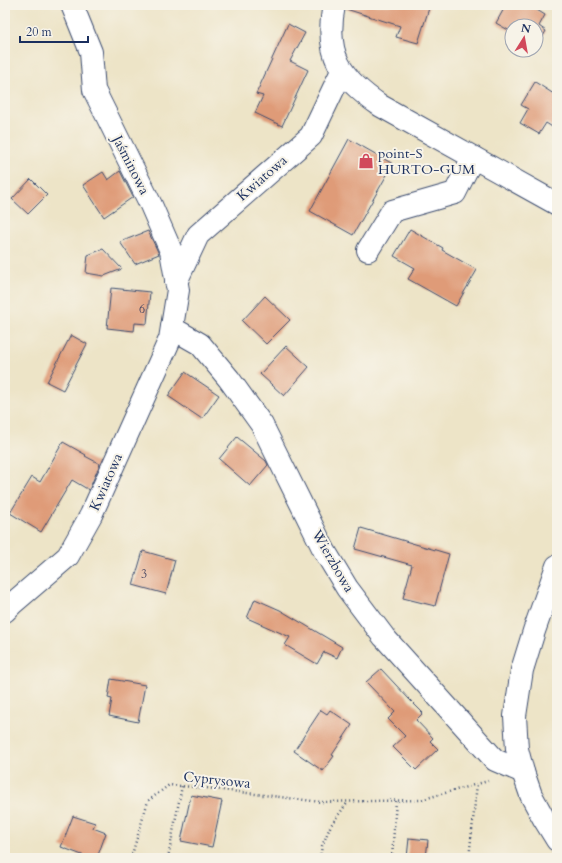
<svg xmlns="http://www.w3.org/2000/svg" width="562" height="863" viewBox="0 0 562 863" font-family="Cardo,serif">
<style>
.building{fill:#df9b78}
.lines{fill:none;stroke-linecap:round;stroke-linejoin:round}
.minor-casing{stroke:#3a4a6e;stroke-width:24}
.path{stroke:#3a4a6e;stroke-width:2.5;stroke-dasharray:1 3;stroke-linecap:butt}
.minor{stroke:#fff;stroke-width:22}
.labels{text-anchor:middle;dominant-baseline:central;stroke-width:4;stroke-linejoin:round;paint-order:stroke}
.number-label{font-size:12px;fill:#4c4a64}
.poi-label{font-size:14px;fill:#1b2f5e;stroke:#f7f3e8;text-anchor:start}
.street-label{font-size:14px;fill:#1b2f5e;stroke:#f7f3e8}
</style>
<rect width="100%" height="100%" fill="#f7f3e8"/>
<filter id="ink" filterUnits="userSpaceOnUse"><feTurbulence type="fractalNoise" baseFrequency=".025" numOctaves="2"/><feDisplacementMap in="SourceGraphic" scale="8" xChannelSelector="R" yChannelSelector="G"/><feConvolveMatrix kernelMatrix="1 2 1 2 8 2 1 2 1" color-interpolation-filters="sRGB"/></filter>
<filter id="wash" filterUnits="userSpaceOnUse"><feTurbulence type="fractalNoise" baseFrequency=".012" numOctaves="4" result="noise"/><feDisplacementMap in="SourceGraphic" scale="16" xChannelSelector="R" yChannelSelector="G"/><feGaussianBlur stdDeviation="0.9" result="paint"/><feColorMatrix in="noise" values="0 0 0 0 0 0 0 0 0 0 0 0 0 0 0 0 0 1.4 0 .05"/><feComposite in="paint" operator="in"/></filter>
<g filter="url(#wash)">
<rect width="100%" height="100%" fill="#ede4c7"/>
<g id="blocks">
<g class="building">
<path d="M 346,5 L 430,5 L 418,43 L 396,37 L 400,26 L 346,9 Z"/>
<path d="M 506,5 L 529,5 L 545,15 L 539,26 L 546,31 L 536,48 L 536,26 L 512,26 L 512,36 L 508,34 L 510,31 L 496,23 Z"/>
<path d="M 288,24 L 305,33 L 290,61 L 308,70 L 282,126 L 255,113 L 263,96 L 256,94 Z"/>
<path d="M 535,82 L 557,96 L 557,130 L 546,123 L 539,134 L 520,123 L 528,109 L 521,105 Z"/>
<path d="M 349,139 L 393,164 L 353,235 L 310,211 Z"/>
<path d="M 120,171 L 133,197 L 104,217 L 83,185 L 103,172 L 108,180 Z"/>
<path d="M 31,179 L 47,195 L 28,214 L 12,199 Z"/>
<path d="M 410,229 L 443,248 L 442,250 L 477,270 L 456,306 L 408,279 L 415,268 L 394,256 Z"/>
<path d="M 148,231 L 159,254 L 135,264 L 120,242 Z"/>
<path d="M 103,249 L 122,269 L 104,276 L 86,273 L 88,255 Z"/>
<path d="M 111,288 L 150,292 L 147,324 L 135,323 L 134,331 L 107,328 Z"/>
<path d="M 265,296 L 290,320 L 266,344 L 242,321 Z"/>
<path d="M 71,335 L 87,344 L 63,390 L 47,382 Z"/>
<path d="M 286,346 L 309,367 L 284,396 L 260,374 Z"/>
<path d="M 185,372 L 219,395 L 202,419 L 168,396 Z"/>
<path d="M 237,437 L 266,461 L 268,465 L 250,486 L 219,459 Z"/>
<path d="M 63,442 L 86,455 L 85,456 L 100,464 L 89,490 L 72,480 L 41,532 L 10,513 L 32,477 L 40,482 Z"/>
<path d="M 361,528 L 449,554 L 435,606 L 403,598 L 412,565 L 355,549 Z"/>
<path d="M 143,551 L 175,560 L 166,594 L 133,585 Z"/>
<path d="M 255,599 L 280,610 L 342,647 L 337,658 L 324,652 L 317,664 L 285,645 L 290,637 L 247,618 Z"/>
<path d="M 381,669 L 409,699 L 423,713 L 416,720 L 433,738 L 430,741 L 438,749 L 416,770 L 393,747 L 405,736 L 388,719 L 395,712 L 366,682 Z"/>
<path d="M 111,679 L 145,685 L 138,722 L 109,716 L 112,699 L 108,698 Z"/>
<path d="M 321,710 L 327,714 L 330,710 L 352,725 L 332,755 L 334,756 L 323,771 L 294,751 Z"/>
<path d="M 191,795 L 222,801 L 212,847 L 181,841 Z"/>
<path d="M 73,816 L 95,823 L 93,828 L 106,833 L 97,858 L 90,858 L 61,847 Z"/>
<path d="M 409,838 L 428,840 L 426,858 L 407,858 Z"/>
</g>
</g>
</g>
<g filter="url(#ink)">
<use href="#blocks" fill-opacity="0" stroke="#3a4a6e" stroke-width="1"/>
<g class="lines">
<defs>
<g id="minor">
<path d="M 334,5 C 324,55 341,79 381,106 L 557,204"/>
<path d="M 368,250 L 392,211 L 455,193 L 466,171 L 474,158"/>
<path d="M 176,282 L 198,235 L 311,136 L 342,71"/>
<path d="M 172,328 L 200,344 L 229,379 L 262,425 L 324,550 L 347,588 L 384,637 L 495,760 L 523,772"/>
<path d="M 557,566 L 534,631 L 522,670 L 515,716 L 517,749 L 523,772 L 531,795 L 544,819 L 557,840"/>
<path d="M 5,611 L 12,604 L 68,556 L 91,515 L 170,339 L 178,290 L 171,251 L 151,205 L 94,90 L 91,52 L 72,5"/>
</g>
</defs>
<use href="#minor" class="minor-casing"/>
<g class="path">
<path d="M 131,858 L 148,801 L 169,785 L 206,788 L 321,802 L 420,800 L 488,781"/>
<path d="M 168,858 L 182,786"/>
<path d="M 320,858 L 322,846 L 331,825 L 348,802"/>
<path d="M 392,858 L 396,801"/>
<path d="M 469,858 L 477,784"/>
</g>
<use href="#minor" class="minor"/>
</g>
</g>
<defs>
<symbol id="shop-bare" viewBox="-9 -9 18 18"><path d="M-5-2.5h2.3a2.7 3.5 0 0 1 5.4 0H5L5.5 6h-11ZM-1.5-2.5h3a1.5 2.3 0 0 0-3 0Z" fill="#d1495b" stroke="#f7f3e8" stroke-width="2.5" paint-order="stroke"/></symbol>
</defs>
<g fill-rule="evenodd">
<use href="#shop-bare" x="355" y="150" width="22" height="22"/>
</g>
<g class="labels">
<g class="number-label">
<text x="142" y="309">6</text>
<text x="144" y="574">3</text>
</g>
<g class="poi-label">
<text x="378" y="153">point-S<tspan x="378" dy="16">HURTO-GUM</tspan></text>
</g>
<g class="street-label">
<text transform="translate(131 165) rotate(63)">Jaśminowa</text>
<text transform="translate(262 178) rotate(-41)">Kwiatowa</text>
<text transform="translate(106 482) rotate(-66)">Kwiatowa</text>
<text transform="translate(333 561) rotate(60)">Wierzbowa</text>
<text transform="translate(217 780) rotate(6)">Cyprysowa</text>
</g>
</g>
<rect width="562" height="863" fill="none" stroke="#f7f3e8" stroke-width="20"/>
<g transform="translate(524 38) rotate(11)"><circle r="19" fill="#f7f3e8" stroke="#9fa5b1"/>
<path d="M0-3L7 15L0 10L-7 15Z" fill="#d1495b"/>
<text y="-6" font-size="11" font-weight="bold" text-anchor="middle" fill="#1b2f5e">N</text>
</g>
<path d="M20 36v6h68v-6" fill="none" stroke="#1b2f5e" stroke-width="2"/>
<text x="26" y="36" font-size="12" fill="#1b2f5e" stroke="#f7f3e8" stroke-width="3" paint-order="stroke">20 m</text>
</svg>
